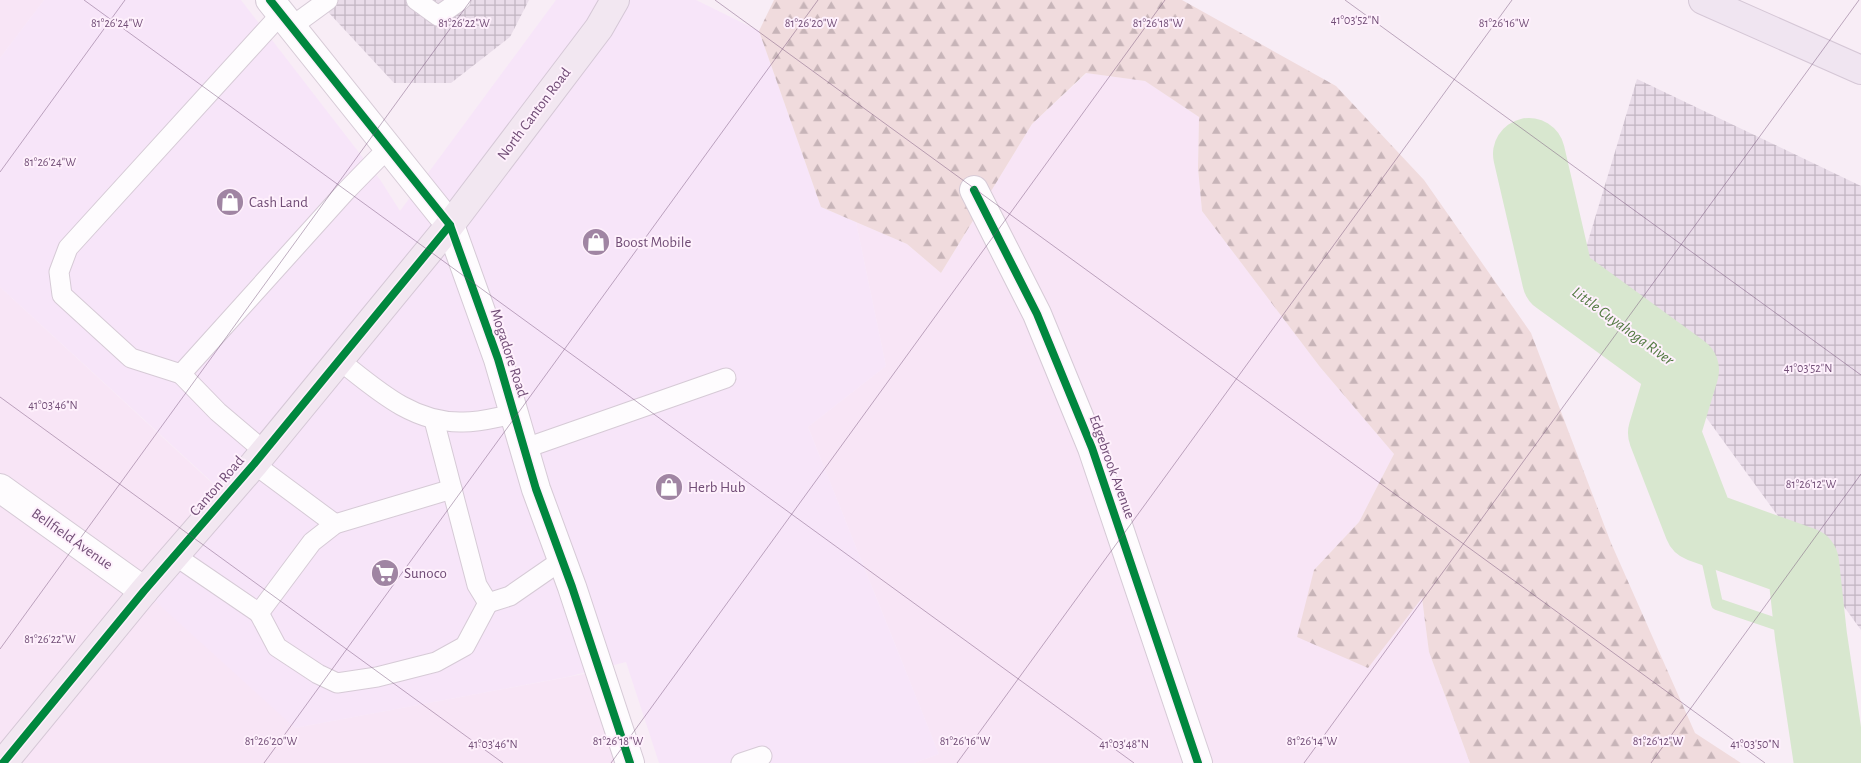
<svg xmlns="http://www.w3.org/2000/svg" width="1861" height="763" viewBox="0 0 1861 763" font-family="'Alegreya Sans',sans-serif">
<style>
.residential{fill:#f8e5f6}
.commercial{fill:#f7e5f9}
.industrial{fill:url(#industrial-grid)}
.forest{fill:url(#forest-firs)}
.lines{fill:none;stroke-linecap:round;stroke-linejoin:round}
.stream{stroke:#d8e7cf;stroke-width:12}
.river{stroke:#d8e7cf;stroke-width:72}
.service-casing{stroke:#d6cad6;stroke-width:21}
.minor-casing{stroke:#d6cad6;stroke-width:30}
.tertiary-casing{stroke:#d6cad6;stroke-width:30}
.primary-casing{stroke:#d5c7d6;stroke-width:30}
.motorway-casing{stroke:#d5c7d6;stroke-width:30}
.service{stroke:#fefcfe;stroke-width:19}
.minor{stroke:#fefcfe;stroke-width:28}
.tertiary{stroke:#fefcfe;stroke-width:28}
.primary{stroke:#f2e7f1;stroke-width:28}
.motorway{stroke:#f0e5f1;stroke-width:28}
.cycleway-casing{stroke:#fef0fc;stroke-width:11}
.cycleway{stroke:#00873e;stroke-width:8}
.ticks{fill:none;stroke:#714d76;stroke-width:1;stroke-opacity:0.45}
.labels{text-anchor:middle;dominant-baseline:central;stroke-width:4;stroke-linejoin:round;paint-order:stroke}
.street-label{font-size:15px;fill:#714d76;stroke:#fef0fc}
.poi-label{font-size:15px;fill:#714d76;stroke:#fef0fc;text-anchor:start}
.water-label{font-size:16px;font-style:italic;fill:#527a41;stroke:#fef0fc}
.ticks-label{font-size:12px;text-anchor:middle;fill:#714d76;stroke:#fef0fc;stroke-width:4;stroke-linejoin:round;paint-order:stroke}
</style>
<defs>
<pattern id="industrial-grid" width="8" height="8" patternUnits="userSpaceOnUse" patternTransform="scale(1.25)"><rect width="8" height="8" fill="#e9dce9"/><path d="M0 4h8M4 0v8" fill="none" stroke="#c1b5c1"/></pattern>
<pattern id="forest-firs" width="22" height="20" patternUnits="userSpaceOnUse" patternTransform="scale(1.25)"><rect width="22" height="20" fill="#f0dbdd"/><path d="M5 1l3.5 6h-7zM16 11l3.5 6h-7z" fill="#c7b4b8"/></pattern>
</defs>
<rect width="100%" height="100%" fill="#f8edf6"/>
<g class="residential">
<path d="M 0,0 L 44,0 L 0,58 Z"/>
<path d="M 1087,73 L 1145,81 L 1199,117 L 1198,168 L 1202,211 L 1320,367 L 1394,454 L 1359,522 L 1314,570 L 1422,597 L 1429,652 L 1470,763 L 914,763 L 939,754 L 808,427 L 886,366 L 856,222 L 907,244 L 941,273 L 1032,124 Z"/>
<path d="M 0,287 L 226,496 L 295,728 L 600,671 L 630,763 L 0,763 Z"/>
</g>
<path class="commercial" d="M 44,0 L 241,0 L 381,181 L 400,211 L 556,0 L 696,0 L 759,31 L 821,207 L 856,222 L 886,366 L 808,427 L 939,754 L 914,763 L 659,763 L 626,662 L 567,677 L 295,728 L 144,591 L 226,495 L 0,287 L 0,58 Z"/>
<g class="industrial">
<path d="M 317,0 L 529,0 L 510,37 L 451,83 L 394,83 Z"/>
<path d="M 1637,79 L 1861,186 L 1861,630 L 1585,251 Z"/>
</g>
<path class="forest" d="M 774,0 L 1182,0 L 1336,86 L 1424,180 L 1531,333 L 1611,543 L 1695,733 L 1741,763 L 1470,763 L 1429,652 L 1422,598 L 1368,668 L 1297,637 L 1314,570 L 1359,522 L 1394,454 L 1320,367 L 1202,211 L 1198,168 L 1199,117 L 1145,81 L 1086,73 L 1032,124 L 941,273 L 907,244 L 821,207 L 759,31 Z"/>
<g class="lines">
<path class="stream" d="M 1700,526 L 1717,604 L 1811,636"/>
<path class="river" d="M 1529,154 L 1558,279 L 1683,370 L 1664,433 L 1700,526 L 1803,563 L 1811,636 L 1830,763"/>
<defs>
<g id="service">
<path d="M 416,0 L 438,16 L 461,0"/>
<path d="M 281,14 L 68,248 L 59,272 L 62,295 L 131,358 L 181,374 L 346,191 L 388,148"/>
<path d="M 291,27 L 328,0"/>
<path d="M 339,360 C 376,389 411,422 460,422 C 478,423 497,417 514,414"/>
<path d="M 181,374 L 218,412 L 264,451"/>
<path d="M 434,420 L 477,585 L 488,603 L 510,596 L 562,560"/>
<path d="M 523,449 L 726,378"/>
<path d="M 254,464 L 335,524"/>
<path d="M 174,555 L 259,613 L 312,542 L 335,524 L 452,489"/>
<path d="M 259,613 L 277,647 L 318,674 L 337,683 L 377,677 L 436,662 L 465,646 L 488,603"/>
<path d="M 741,763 L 762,756"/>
</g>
<g id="minor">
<path d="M 974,190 L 1037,314 L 1092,448 L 1198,763"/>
<path d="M 0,488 L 144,591"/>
</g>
<path id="tertiary" d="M 270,0 L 450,225 L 498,359 L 536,489 L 572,587 L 630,763"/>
<path id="primary" d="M 3,763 L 144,591 L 254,464 L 450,225 L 599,28 L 615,0"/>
<path id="motorway" d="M 1703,0 L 1861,70"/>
</defs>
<use href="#service" class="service-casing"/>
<use href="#minor" class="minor-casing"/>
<use href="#tertiary" class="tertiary-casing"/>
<use href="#primary" class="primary-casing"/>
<use href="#motorway" class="motorway-casing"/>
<use href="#service" class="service"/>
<use href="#minor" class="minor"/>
<use href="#tertiary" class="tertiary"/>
<use href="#primary" class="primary"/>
<use href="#motorway" class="motorway"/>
<defs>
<g id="cycleway">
<path d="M 270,0 L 450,225 L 498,359 L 536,489 L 572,587 L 630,763"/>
<path d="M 974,190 L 1037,314 L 1092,448 L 1198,763"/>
<path d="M 3,763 L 144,591 L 254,464 L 450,225"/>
</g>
</defs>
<use href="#cycleway" class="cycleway-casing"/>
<use href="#cycleway" class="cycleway"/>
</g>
<path class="ticks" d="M 84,0 L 1134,763M 715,0 L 1765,763M 1345,0 L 1861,375M 0,172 L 125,0M 0,397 L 503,763M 0,649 L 471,0M 264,763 L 818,0M 611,763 L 1165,0M 957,763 L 1512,0M 1304,763 L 1859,0M 1651,763 L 1861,474"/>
<defs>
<symbol id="shop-disc" viewBox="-11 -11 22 22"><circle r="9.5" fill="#a085a3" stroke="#fef0fc"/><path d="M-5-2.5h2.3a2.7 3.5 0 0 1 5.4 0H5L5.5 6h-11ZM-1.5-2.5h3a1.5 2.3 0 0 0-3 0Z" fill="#fff"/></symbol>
<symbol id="supermarket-disc" viewBox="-11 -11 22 22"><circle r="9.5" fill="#a085a3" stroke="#fef0fc"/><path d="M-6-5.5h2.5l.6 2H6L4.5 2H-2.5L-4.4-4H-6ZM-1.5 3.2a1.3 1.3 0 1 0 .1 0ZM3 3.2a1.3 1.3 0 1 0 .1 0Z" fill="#fff"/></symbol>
</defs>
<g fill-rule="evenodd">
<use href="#shop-disc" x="214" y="186" width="32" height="32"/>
<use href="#shop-disc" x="580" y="226" width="32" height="32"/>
<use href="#shop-disc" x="653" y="471" width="32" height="32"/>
<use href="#supermarket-disc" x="369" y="557" width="32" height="32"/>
</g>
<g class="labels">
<g class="street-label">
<text transform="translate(534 114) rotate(-53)">North Canton Road</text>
<text transform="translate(509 353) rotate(72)">Mogadore Road</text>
<text transform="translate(1112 467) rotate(70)">Edgebrook Avenue</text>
<text transform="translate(217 486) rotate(-49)">Canton Road</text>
<text transform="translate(72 539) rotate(35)">Bellfield Avenue</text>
</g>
<g class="poi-label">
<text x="249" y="202">Cash Land</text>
<text x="615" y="242">Boost Mobile</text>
<text x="688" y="487">Herb Hub</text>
<text x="404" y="573">Sunoco</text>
</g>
<g class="water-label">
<text transform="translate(1623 326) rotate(36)">Little Cuyahoga River</text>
</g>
</g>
<g class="ticks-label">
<text x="1355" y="24">41°03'52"N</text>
<text x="117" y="27">81°26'24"W</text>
<text x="464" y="27">81°26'22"W</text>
<text x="811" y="27">81°26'20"W</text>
<text x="1158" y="27">81°26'18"W</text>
<text x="1504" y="27">81°26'16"W</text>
<text x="50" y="166">81°26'24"W</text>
<text x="1808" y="372">41°03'52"N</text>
<text x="53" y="409">41°03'46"N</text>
<text x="1811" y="488">81°26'12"W</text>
<text x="50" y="643">81°26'22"W</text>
<text x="271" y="745">81°26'20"W</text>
<text x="618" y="745">81°26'18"W</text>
<text x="965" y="745">81°26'16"W</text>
<text x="1312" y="745">81°26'14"W</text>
<text x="1658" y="745">81°26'12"W</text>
<text x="493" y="748">41°03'46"N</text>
<text x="1124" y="748">41°03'48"N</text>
<text x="1755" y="748">41°03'50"N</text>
</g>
</svg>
